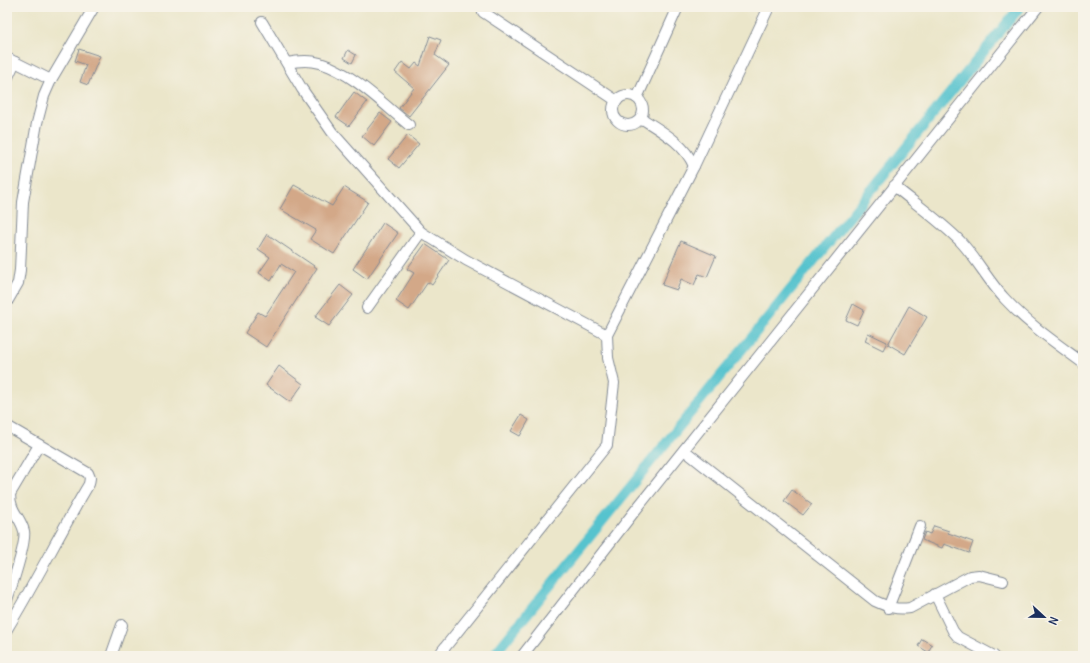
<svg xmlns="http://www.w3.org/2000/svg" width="1090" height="663" viewBox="0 0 1090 663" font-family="Delius,sans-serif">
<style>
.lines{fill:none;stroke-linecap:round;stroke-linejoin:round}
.canal{stroke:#56c3ce;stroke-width:10}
.building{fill:#d3a888}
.minor-casing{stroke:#838a94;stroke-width:12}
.minor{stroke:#fff;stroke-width:10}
</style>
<rect width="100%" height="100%" fill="#f7f3e8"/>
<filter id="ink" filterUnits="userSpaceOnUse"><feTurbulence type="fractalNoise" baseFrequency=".025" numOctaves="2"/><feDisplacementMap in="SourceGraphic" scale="8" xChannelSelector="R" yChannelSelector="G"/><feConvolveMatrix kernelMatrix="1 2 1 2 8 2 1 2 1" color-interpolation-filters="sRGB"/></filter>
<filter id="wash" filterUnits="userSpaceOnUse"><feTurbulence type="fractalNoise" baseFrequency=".012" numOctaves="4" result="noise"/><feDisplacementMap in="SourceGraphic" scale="16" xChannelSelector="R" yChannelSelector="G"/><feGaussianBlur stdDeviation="0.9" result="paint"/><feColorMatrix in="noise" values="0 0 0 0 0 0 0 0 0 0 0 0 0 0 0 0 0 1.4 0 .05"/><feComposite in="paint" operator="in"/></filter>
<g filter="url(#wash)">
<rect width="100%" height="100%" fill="#ebe6ca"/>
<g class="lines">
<path class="canal" d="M 493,656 L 1020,7"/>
</g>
<g id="blocks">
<g class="building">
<path d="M 430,36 L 441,40 L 435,55 L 449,65 L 409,116 L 399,108 L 414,88 L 395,72 L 402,62 L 411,69 L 416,63 L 420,66 Z"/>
<path d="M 79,49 L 100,56 L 88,85 L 80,82 L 86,65 L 75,61 Z"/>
<path d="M 348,50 L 356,55 L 352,63 L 344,58 Z"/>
<path d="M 354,92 L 367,102 L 349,126 L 336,117 Z"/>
<path d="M 380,113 L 392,122 L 374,146 L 362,136 Z"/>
<path d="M 408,135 L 419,144 L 399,168 L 388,159 Z"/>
<path d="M 294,185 L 332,206 L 344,187 L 368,202 L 334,254 L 310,239 L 316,230 L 280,209 Z"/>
<path d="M 383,223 L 398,233 L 367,279 L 353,269 Z"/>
<path d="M 267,234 L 317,268 L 266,347 L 245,333 L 258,312 L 265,316 L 294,272 L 281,264 L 271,281 L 259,273 L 270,257 L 258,249 Z"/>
<path d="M 681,241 L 716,256 L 707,277 L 699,274 L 694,285 L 681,279 L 677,290 L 662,285 Z"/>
<path d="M 425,244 L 449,260 L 432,285 L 428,282 L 409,310 L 396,301 L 414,273 L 407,269 Z"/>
<path d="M 340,285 L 353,295 L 329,326 L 315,317 Z"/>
<path d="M 853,304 L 864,310 L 857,325 L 846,320 Z"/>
<path d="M 909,306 L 927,317 L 905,354 L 888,344 Z"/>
<path d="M 868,333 L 887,342 L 883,350 L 865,341 Z"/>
<path d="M 279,366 L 303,384 L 290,402 L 266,385 Z"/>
<path d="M 521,415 L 529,420 L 520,436 L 511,431 Z"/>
<path d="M 792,490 L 812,504 L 803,515 L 784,501 Z"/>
<path d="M 934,526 L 949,531 L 948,533 L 973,542 L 969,553 L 944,544 L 942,548 L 922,540 L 925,532 L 930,534 Z"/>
<path d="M 922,639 L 932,645 L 928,652 L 918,646 Z"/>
</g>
</g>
</g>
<g filter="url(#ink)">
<use href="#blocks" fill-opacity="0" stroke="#838a94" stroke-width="1"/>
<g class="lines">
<defs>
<g id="minor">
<path d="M 483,12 L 617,101"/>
<path d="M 262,22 L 302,89 L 332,132 L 421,232 L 466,260 L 607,335"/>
<path d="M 7,58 L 51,80"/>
<path d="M 287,63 C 297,61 310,60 320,63 C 353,73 383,104 409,125"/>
<path d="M 7,79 L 15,62"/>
<circle cx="628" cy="110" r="15"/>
<path d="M 637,98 L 678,7"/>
<path d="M 641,118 C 661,131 684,143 694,166"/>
<path d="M 894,186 C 916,204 940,221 960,241 C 977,259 988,281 1005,299 C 1028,324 1056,343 1083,363"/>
<path d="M 7,302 L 18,283 L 20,270 L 23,202 L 37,123 L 44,96 L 51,80 L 94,7"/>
<path d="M 367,308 L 421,232"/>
<path d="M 7,426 L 88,473 L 90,478 L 89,484 C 60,532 36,582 7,629"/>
<path d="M 684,450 L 875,601 C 888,607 896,610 910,608 L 970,576 L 979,575 L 1003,581"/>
<path d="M 935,594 L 953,631 L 958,637 L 994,656"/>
<path d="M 7,600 C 11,588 27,542 24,531 C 20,516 10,512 10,494 L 39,445"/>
<path d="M 888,608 L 920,526"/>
<path d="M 111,656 L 122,625"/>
<path d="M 440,656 L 442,651 L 607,445 L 614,383 L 608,358 L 607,335 L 694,166 L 769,7"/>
<path d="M 522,656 L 634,512 L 1038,7"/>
</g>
</defs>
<use href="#minor" class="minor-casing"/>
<use href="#minor" class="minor"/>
</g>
</g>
<rect width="1090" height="663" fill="none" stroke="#f7f3e8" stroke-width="24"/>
<g transform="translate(1044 617) rotate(112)" stroke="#f7f3e8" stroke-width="3" paint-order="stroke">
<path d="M0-3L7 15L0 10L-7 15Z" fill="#1b2f5e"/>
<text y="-6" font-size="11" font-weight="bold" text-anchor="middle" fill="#1b2f5e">N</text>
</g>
</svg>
